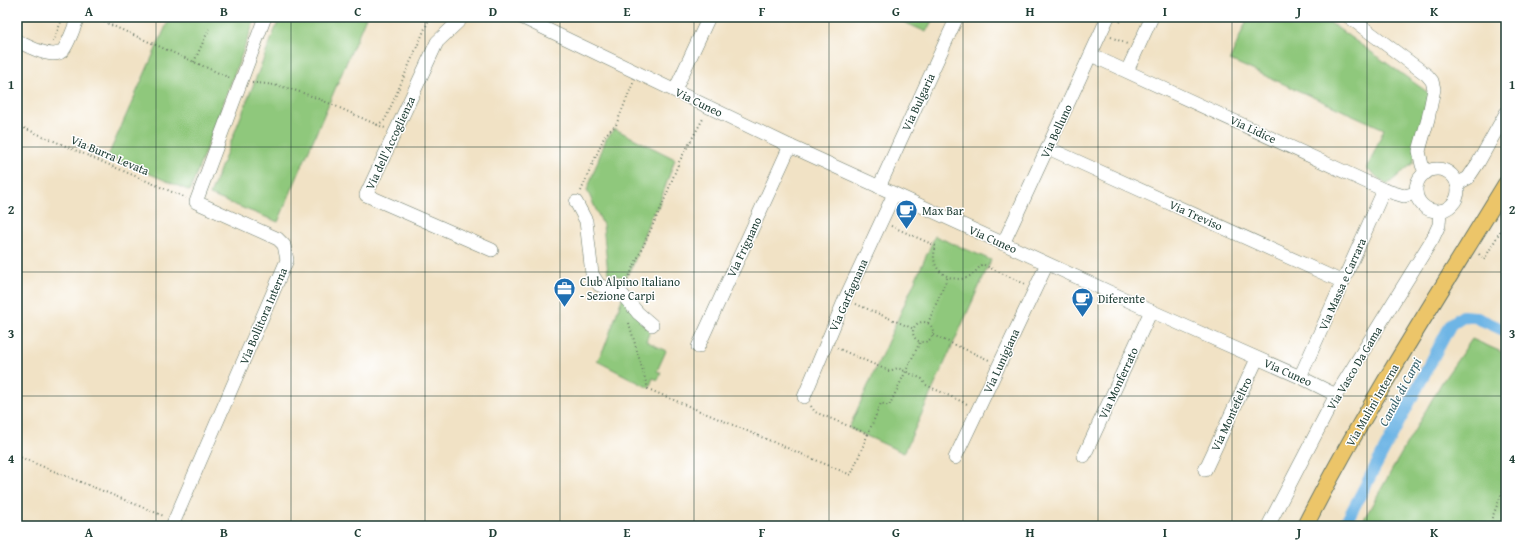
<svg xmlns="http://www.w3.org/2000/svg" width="1523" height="543" viewBox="0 0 1523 543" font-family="'Gentium Book Plus',serif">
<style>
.green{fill:#8fc87c;stroke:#578258}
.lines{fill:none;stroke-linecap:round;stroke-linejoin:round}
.canal{stroke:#6eb5e5;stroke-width:12}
.minor-casing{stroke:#687767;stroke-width:14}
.major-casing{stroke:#687767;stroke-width:18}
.path{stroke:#687767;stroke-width:2;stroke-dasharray:1 3;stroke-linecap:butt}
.minor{stroke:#fff;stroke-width:13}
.major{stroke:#ecc569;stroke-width:16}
.grid{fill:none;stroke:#1f3d34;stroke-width:1;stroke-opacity:0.55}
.labels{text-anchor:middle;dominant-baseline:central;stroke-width:3;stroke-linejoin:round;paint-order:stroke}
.street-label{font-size:12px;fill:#1f3d34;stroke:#fff}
.poi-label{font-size:12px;fill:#1f3d34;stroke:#fff;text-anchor:start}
.water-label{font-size:13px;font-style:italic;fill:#376169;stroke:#fff}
.neatline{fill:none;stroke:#1f3d34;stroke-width:1.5}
.grid-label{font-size:13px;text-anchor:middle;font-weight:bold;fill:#1f3d34}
</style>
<rect width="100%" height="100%" fill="#fff"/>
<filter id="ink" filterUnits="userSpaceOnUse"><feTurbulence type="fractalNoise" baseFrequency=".025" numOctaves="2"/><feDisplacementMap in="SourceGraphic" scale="8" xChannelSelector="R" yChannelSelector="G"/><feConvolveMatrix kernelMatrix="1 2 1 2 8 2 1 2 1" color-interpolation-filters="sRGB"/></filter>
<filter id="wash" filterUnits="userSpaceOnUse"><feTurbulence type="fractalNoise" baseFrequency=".012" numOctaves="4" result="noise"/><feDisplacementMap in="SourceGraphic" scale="16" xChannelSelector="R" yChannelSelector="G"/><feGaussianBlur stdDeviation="0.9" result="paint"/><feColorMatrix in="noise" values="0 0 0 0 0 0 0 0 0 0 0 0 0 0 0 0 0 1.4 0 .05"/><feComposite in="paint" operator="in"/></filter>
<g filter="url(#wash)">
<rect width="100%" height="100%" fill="#f1e2c5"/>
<g class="green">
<path d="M 170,17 L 256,17 L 190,191 L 108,156 Z"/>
<path d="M 280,17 L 366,17 L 278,222 L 210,195 Z"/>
<path d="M 893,17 L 934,17 L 926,32 Z"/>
<path d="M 1248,17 L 1322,17 L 1430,94 L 1413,163 L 1387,185 L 1367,169 L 1384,129 L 1230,60 Z"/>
<path d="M 615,129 L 675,159 L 658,207 L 651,216 L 631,270 L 624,278 L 608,273 L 603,225 L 587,190 L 606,139 Z"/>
<path d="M 935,236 L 991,260 L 904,453 L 849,428 Z"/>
<path d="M 623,296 L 650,331 L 646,341 L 666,351 L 657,371 L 661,373 L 658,380 L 653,378 L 649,388 L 597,361 L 605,346 Z"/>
<path d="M 1472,339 L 1506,354 L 1506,526 L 1360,526 L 1442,382 Z"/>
</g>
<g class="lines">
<path class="canal" d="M 1344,526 L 1451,324 L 1463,316 L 1475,317 L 1506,331"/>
</g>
</g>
<g filter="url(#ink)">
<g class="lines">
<defs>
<g id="minor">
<path d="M 461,17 L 460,20 L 437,42 L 366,195 L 492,250"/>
<path d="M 521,17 L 790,146 L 1151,311 L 1300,377 L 1336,395"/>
<path d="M 1349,17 L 1427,75 L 1432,81 L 1434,89 L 1428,119 L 1419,151 L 1422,165 L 1426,173"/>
<path d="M 17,41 C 28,46 55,62 64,49 C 70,40 74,27 78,17"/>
<path d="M 1091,55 L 1384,190 L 1404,196 L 1416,193"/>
<path d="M 1127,71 L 1152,17"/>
<path d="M 675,90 L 709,17"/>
<path d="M 1048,148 L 1343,282"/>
<circle cx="1437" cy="190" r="21"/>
<path d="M 1457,184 L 1468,178 L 1478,163 L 1506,113"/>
<path d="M 879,187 L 957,17"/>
<path d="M 576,202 L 586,221 L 592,274 L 599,285 L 621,293 L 638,313 L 652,325"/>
<path d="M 1003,244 L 1108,17"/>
<path d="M 698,347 L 790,146"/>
<path d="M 1300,377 L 1384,190"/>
<path d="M 804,397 L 845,299 L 894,194"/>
<path d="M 1084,456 L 1151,311"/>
<path d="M 955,458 L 1047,264"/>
<path d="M 1205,470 L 1257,359"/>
<path d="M 172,526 L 287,260 L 284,245 L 278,239 L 196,202 L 265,17"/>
<path d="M 1268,526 L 1336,395 L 1433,238 L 1439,225 L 1440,211"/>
</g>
<path id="major" d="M 1305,526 C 1365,408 1437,297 1506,184"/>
</defs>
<use href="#minor" class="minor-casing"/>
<use href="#major" class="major-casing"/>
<g class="path">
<path d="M 93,17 L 230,78"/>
<path d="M 1120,22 L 1123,17"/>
<path d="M 1111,37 L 1127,44"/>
<path d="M 53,42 L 63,17"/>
<path d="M 194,62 L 209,29"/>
<path d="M 252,83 C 296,83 345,112 385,128"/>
<path d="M 17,125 L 186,198"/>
<path d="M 377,125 L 385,120 L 430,17"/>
<path d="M 581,191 L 605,135 L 616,125 L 633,83"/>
<path d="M 891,226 L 936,246 C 931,260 935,271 949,277 C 955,279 962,280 968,277 C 974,274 978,269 982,264 L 1025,284"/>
<path d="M 1479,254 L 1484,260 L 1506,221"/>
<path d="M 626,283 L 664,201 L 679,162 L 704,117"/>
<path d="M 856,304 L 914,329"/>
<circle cx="923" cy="332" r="10"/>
<path d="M 629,323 L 648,389 L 851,475 L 868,434"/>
<path d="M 928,323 L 948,276"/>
<path d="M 933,335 L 989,360"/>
<path d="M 837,348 L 889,371 L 898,368 L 922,379 L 926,385 L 967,404"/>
<path d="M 811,406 L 815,412 L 868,434 L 881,403 L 889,406 L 920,342"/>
<path d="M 17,456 L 164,516"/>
<path d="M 1491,526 L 1492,518 L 1506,483"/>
</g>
<use href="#minor" class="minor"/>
<use href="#major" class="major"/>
</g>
</g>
<path class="grid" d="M 156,17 L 156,526M 291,17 L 291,526M 425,17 L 425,526M 560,17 L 560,526M 694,17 L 694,526M 829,17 L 829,526M 963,17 L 963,526M 1098,17 L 1098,526M 1232,17 L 1232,526M 1367,17 L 1367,526M 17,147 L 1506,147M 17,272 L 1506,272M 17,396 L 1506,396"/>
<defs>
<symbol id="cafe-pin" viewBox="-11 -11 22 30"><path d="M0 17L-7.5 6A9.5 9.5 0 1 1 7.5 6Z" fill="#1f6fb2" stroke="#fff"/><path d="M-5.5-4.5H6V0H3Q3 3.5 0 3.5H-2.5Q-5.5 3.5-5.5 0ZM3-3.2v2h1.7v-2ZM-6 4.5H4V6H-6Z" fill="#fff"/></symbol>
<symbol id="office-pin" viewBox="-11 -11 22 30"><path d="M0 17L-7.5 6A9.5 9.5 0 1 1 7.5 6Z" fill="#1f6fb2" stroke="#fff"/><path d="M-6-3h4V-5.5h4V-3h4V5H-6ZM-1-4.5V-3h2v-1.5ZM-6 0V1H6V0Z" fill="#fff"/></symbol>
</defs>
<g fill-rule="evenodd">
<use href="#cafe-pin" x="894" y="198" width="25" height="34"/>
<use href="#office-pin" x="552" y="276" width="25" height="34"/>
<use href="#cafe-pin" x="1070" y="286" width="25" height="34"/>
</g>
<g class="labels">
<g class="street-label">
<text transform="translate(699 102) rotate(26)">Via Cuneo</text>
<text transform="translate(918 102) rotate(-65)">Via Bulgaria</text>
<text transform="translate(1253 129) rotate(25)">Via Lidice</text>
<text transform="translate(1056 131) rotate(-65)">Via Belluno</text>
<text transform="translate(390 143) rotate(-65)">Via dell'Accoglienza</text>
<text transform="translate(110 155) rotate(23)">Via Burra Levata</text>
<text transform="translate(1196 215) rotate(24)">Via Treviso</text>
<text transform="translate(993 239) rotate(24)">Via Cuneo</text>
<text transform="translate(744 247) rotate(-65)">Via Frignano</text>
<text transform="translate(1342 284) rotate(-66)">Via Massa e Carrara</text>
<text transform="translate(848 295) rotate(-66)">Via Garfagnana</text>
<text transform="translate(263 316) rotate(-67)">Via Bollitora Interna</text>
<text transform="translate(1001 361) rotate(-65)">Via Lunigiana</text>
<text transform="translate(1354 368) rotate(-59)">Via Vasco Da Gama</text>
<text transform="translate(1288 372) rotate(24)">Via Cuneo</text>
<text transform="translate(1118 383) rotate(-65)">Via Monferrato</text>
<text transform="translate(1372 405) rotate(-60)">Via Mulini Interna</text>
<text transform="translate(1231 414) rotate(-65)">Via Montefeltro</text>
</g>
<g class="poi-label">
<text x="922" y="210">Max Bar</text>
<text x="580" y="281">Club Alpino Italiano<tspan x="580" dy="14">- Sezione Carpi</tspan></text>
<text x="1098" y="298">Diferente</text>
</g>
<g class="water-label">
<text transform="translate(1400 392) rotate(-62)">Canale di Carpi</text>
</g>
</g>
<rect width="1523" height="543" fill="none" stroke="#fff" stroke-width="44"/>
<rect x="22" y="22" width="1479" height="499" class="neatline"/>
<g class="grid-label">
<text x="89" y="16">A</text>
<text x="224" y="16">B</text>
<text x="358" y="16">C</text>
<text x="493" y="16">D</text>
<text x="627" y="16">E</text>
<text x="762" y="16">F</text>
<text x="896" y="16">G</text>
<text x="1030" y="16">H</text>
<text x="1165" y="16">I</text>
<text x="1299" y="16">J</text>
<text x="1434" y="16">K</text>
<text x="11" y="89">1</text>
<text x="1512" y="89">1</text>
<text x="11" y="214">2</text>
<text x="1512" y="214">2</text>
<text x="11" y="338">3</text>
<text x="1512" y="338">3</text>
<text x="11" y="463">4</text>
<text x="1512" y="463">4</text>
<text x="89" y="537">A</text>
<text x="224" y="537">B</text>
<text x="358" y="537">C</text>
<text x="493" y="537">D</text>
<text x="627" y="537">E</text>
<text x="762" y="537">F</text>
<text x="896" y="537">G</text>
<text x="1030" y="537">H</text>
<text x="1165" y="537">I</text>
<text x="1299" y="537">J</text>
<text x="1434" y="537">K</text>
</g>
</svg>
